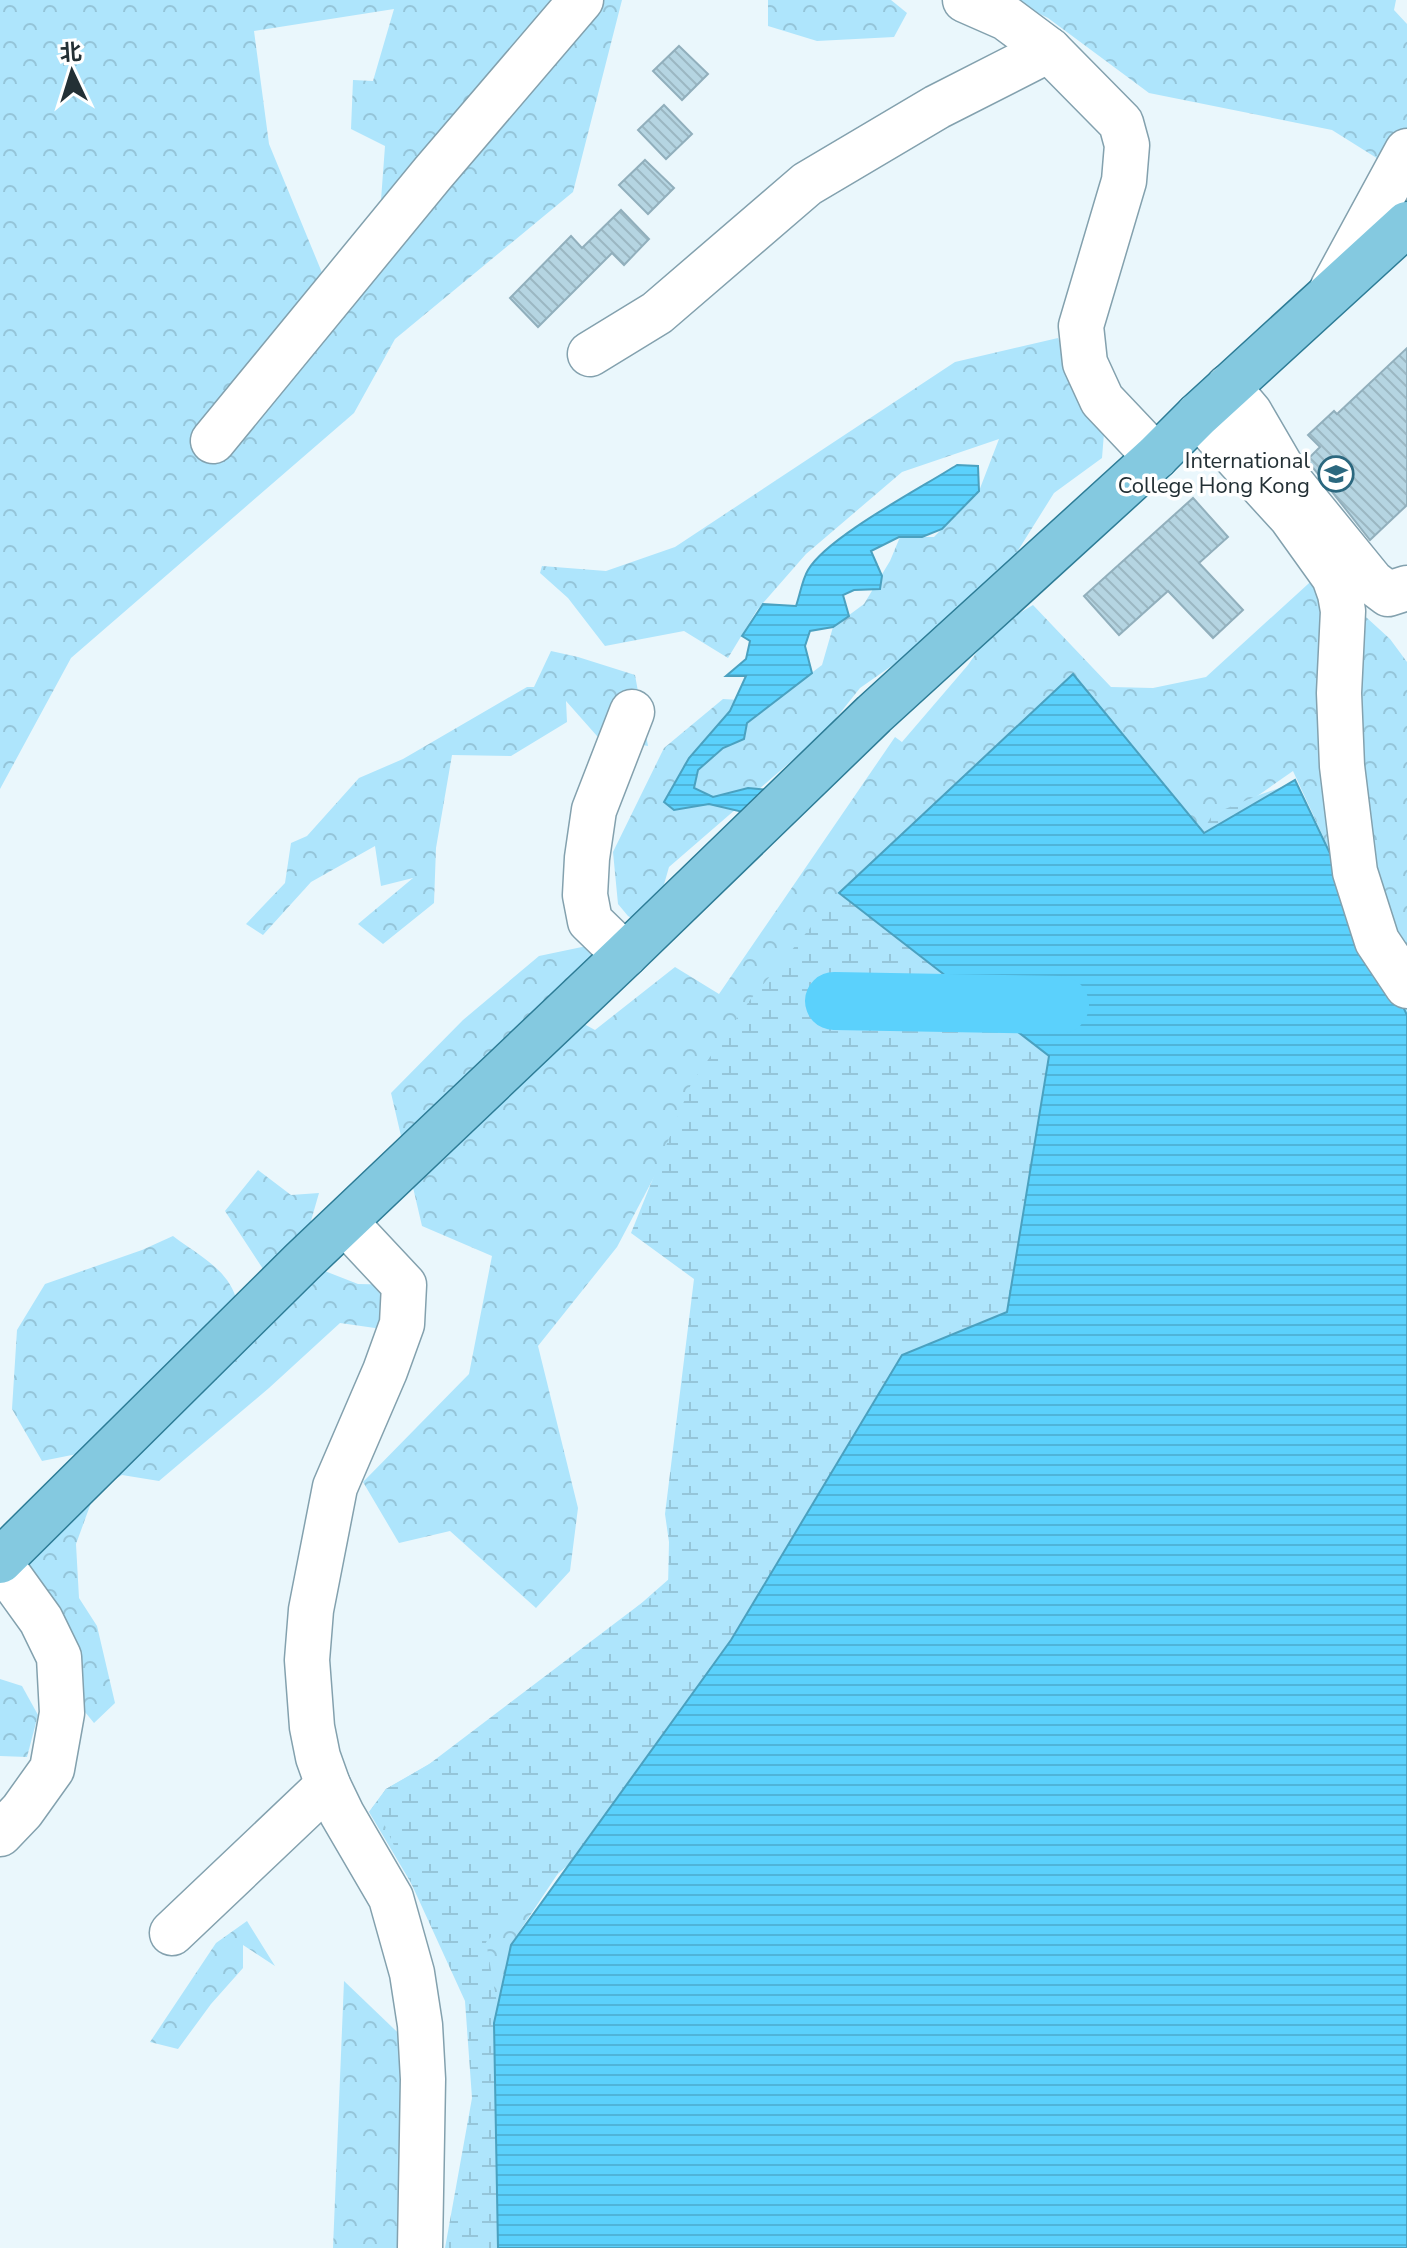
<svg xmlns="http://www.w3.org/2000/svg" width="1407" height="2248" viewBox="0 0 1407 2248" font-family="'Nunito Sans','Noto Sans SC',sans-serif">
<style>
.forest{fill:url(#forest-crowns);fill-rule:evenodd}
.wetland{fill:url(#wetland-marsh)}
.water{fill:url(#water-rules);stroke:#4aa1c0;stroke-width:2}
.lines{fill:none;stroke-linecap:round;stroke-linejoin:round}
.river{stroke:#5bd1fc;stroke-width:58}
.building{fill:url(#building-back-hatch);stroke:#91afbc;stroke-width:2}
.minor-casing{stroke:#83a1ae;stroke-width:47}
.major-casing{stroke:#2d7c96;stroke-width:47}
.minor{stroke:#fff;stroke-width:44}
.major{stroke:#84c9e0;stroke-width:44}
.labels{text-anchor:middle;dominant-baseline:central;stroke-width:7;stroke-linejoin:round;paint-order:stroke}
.poi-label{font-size:22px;fill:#233035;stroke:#fff;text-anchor:end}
</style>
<defs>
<pattern id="forest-crowns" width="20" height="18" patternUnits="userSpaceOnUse" patternTransform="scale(2)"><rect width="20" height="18" fill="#aee5fc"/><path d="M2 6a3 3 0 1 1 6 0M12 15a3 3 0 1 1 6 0" fill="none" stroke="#95c5d9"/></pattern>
<pattern id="wetland-marsh" width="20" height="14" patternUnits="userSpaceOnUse" patternTransform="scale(2)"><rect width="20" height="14" fill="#aee5fc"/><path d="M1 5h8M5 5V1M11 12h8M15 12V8" fill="none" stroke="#95c5d9"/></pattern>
<pattern id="water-rules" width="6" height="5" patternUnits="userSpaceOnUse" patternTransform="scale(2)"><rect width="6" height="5" fill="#5bd1fc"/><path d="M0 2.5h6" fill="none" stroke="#4fb4d9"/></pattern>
<pattern id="building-back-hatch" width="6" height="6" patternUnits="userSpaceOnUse" patternTransform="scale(2)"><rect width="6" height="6" fill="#b5d5e2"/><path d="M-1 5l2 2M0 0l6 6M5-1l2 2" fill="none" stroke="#9bb7c2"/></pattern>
</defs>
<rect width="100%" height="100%" fill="#eaf7fc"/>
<g class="forest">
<path d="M 0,0 L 622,0 L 573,192 L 395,339 L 354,413 L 71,658 L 0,789 ZM 394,9 L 373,81 L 353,80 L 351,129 L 385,146 L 381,200 L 325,280 L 269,144 L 254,31 Z"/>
<path d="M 768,0 L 891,0 L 907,13 L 894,37 L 817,41 L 768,26 Z"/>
<path d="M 1011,0 L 1396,0 L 1394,10 L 1407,24 L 1407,128 L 1383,162 L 1332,130 L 1149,93 L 1048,18 Z"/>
<path d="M 1058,338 L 1078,386 L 1104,433 L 1102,458 L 1054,493 L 1007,568 L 980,604 L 860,688 L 825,732 L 669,867 L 651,930 L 628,916 L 618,904 L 613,852 L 664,748 L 723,699 L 773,702 L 822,665 L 833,627 L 864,604 L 890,561 L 900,537 L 934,537 L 979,491 L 999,439 L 902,472 L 806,554 L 757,610 L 728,658 L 684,631 L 605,646 L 568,598 L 540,573 L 542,566 L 606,571 L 675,547 L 955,362 Z"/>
<path d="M 1319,574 L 1390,639 L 1407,662 L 1407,979 L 1361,919 L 1293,771 L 1204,833 L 1073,674 L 839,893 L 1049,1056 L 1007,1312 L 902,1356 L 511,1944 L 494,2023 L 369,1812 L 386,1789 L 514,1715 L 710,1543 L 700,1238 L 671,1145 L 617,1247 L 538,1346 L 578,1508 L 570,1571 L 536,1608 L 450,1531 L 399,1543 L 363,1482 L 469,1374 L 492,1256 L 422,1226 L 391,1093 L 463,1020 L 539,956 L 601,943 L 564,1013 L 595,1030 L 675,967 L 719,994 L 895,737 L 902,742 L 968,665 L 992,630 L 1033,605 L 1111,687 L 1153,688 L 1206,677 Z"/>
<path d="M 551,651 L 578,657 L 635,675 L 648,746 L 597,736 L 566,701 L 567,722 L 511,756 L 452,755 L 436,848 L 434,903 L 383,944 L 358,924 L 413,878 L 381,886 L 375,846 L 311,882 L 263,935 L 246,924 L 285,883 L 291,843 L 307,836 L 359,778 L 403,759 L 527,687 L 534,687 Z"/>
<path d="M 258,1170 L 291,1195 L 319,1193 L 304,1245 L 271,1273 L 263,1269 L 225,1211 Z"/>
<path d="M 173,1236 C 198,1255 230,1270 237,1302 L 194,1338 L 158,1389 L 77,1454 L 42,1461 L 12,1409 L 17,1330 L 45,1284 L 142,1250 Z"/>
<path d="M 317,1268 L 358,1284 L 404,1285 L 389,1330 L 340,1323 L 269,1388 L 159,1481 L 122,1475 L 95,1492 L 76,1544 L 79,1598 L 97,1626 L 115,1703 L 94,1723 L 53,1673 L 11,1565 Z"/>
<path d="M 0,1679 L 22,1686 L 38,1715 L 27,1757 L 0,1756 Z"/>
<path d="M 247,1921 L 275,1966 L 243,1945 L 243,1968 L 211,2004 L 178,2049 L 150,2042 L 216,1943 Z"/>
<path d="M 344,1981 L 417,2051 L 421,2248 L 333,2248 Z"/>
</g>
<path class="wetland" d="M 1019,770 L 1065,779 L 1117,807 L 1192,818 L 1196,842 L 1213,814 L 1259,795 L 1285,786 L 1312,857 L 1407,1008 L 1407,1287 L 1366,1259 L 1299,1163 L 1256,1110 L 1216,973 L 1199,897 L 1183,861 L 1123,871 L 1109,924 L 1133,942 L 1181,990 L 1216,1065 L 1149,1045 L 1078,1005 L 972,984 L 964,1012 L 1038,1015 L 1132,1056 L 1159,1127 L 1174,1193 L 1149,1193 L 1126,1161 L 1086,1143 L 1028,1183 L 1003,1335 L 969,1350 L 977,1406 L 909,1442 L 796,1560 L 753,1640 L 630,1810 L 534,1895 L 486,1942 L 505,2048 L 500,2248 L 445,2248 L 472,2098 L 465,2001 L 380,1815 L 369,1812 L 386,1789 L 428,1765 L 639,1605 L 668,1587 L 669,1542 L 665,1514 L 694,1279 L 631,1233 L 691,1084 L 750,1000 L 821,915 L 901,835 L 955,800 Z"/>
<g class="water">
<path d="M 957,465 L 978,466 L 979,491 L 942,529 L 922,537 L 899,537 L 871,551 L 882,576 L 880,589 L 854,590 L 843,595 L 849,616 L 833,627 L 810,631 L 805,646 L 812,673 L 747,723 L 744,739 L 723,748 L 698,770 L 694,788 L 713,797 L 748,788 L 770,790 L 747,813 L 709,804 L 674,810 L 664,802 L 689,758 L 730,711 L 746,676 L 726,676 L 746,659 L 750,641 L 742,636 L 763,604 L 796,606 C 800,595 802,580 808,570 C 827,537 921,488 957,465 Z"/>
<path d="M 1073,674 L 1204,833 L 1295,780 L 1407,1015 L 1407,2248 L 498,2248 L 494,2023 L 511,1945 L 731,1640 L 902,1355 L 1007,1312 L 1049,1056 L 839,893 Z"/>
</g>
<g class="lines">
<path class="river" d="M 834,1001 L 1060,1005"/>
</g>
<g class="building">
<path d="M 679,46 L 708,74 L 682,100 L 653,71 Z"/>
<path d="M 664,105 L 692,134 L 666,159 L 638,130 Z"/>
<path d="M 645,160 L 674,188 L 648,214 L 619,185 Z"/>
<path d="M 621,210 L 649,239 L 624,265 L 612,253 L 538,327 L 510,298 L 571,236 L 582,248 Z"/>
<path d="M 1407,348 L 1407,505 L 1370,540 L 1307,460 L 1320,447 L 1308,435 L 1334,411 L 1337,414 Z"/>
<path d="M 1193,498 L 1228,537 L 1199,563 L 1243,610 L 1213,638 L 1168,591 L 1119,635 L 1084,596 Z"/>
</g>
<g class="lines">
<defs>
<g id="minor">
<path d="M 965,0 L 1006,18 L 1049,50 L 1121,123 L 1127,145 L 1124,181 L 1081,326 L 1085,363 L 1102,400 L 1156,457"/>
<path d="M 1332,289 L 1407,151"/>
<path d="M 590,354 L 657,313 L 807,184 L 937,107 L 1049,50"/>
<path d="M 1228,387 L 1250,413 L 1289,480 L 1372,582 L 1388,594 L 1407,588"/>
<path d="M 1198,415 L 1291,517 L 1334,577 L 1340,594 L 1343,611 L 1339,693 L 1342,766 L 1355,872 L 1377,941 L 1407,986"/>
<path d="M 213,441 L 433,173 L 581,0"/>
<path d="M 625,955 L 590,921 L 585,895 L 587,858 L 594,810 L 632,712"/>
<path d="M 345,1222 L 404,1285 L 402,1324 L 385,1371 L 335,1487 L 311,1610 L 307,1660 L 312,1727 L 318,1757 L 328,1785 L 342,1814 L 391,1898 L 412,1973 L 420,2025 L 423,2079 L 420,2248"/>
<path d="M 0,1563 L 41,1620 L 59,1657 L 62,1713 L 52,1769 L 22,1811 L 0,1834"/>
<path d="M 172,1933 L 328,1785"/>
</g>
<path id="major" d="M 0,1561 L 302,1262 L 625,955 L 874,714 L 1156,457 L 1198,415 L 1407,224"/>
</defs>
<use href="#minor" class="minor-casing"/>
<use href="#major" class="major-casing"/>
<use href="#minor" class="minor"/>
<use href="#major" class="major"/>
</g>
<defs>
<symbol id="school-ring" viewBox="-11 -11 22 22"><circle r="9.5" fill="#fff" stroke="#2b687f" stroke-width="1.5"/><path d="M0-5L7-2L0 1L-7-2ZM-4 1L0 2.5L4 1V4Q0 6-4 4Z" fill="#2b687f"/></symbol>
</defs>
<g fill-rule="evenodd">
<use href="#school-ring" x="1316" y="454" width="40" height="40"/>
</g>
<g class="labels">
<g class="poi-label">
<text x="1310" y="461">International<tspan x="1310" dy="25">College Hong Kong</tspan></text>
</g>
</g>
<g transform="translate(72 72) rotate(356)" stroke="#ffffff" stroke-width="6" paint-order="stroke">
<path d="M0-6L14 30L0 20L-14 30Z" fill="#233035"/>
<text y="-12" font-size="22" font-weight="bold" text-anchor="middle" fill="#233035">北</text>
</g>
</svg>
